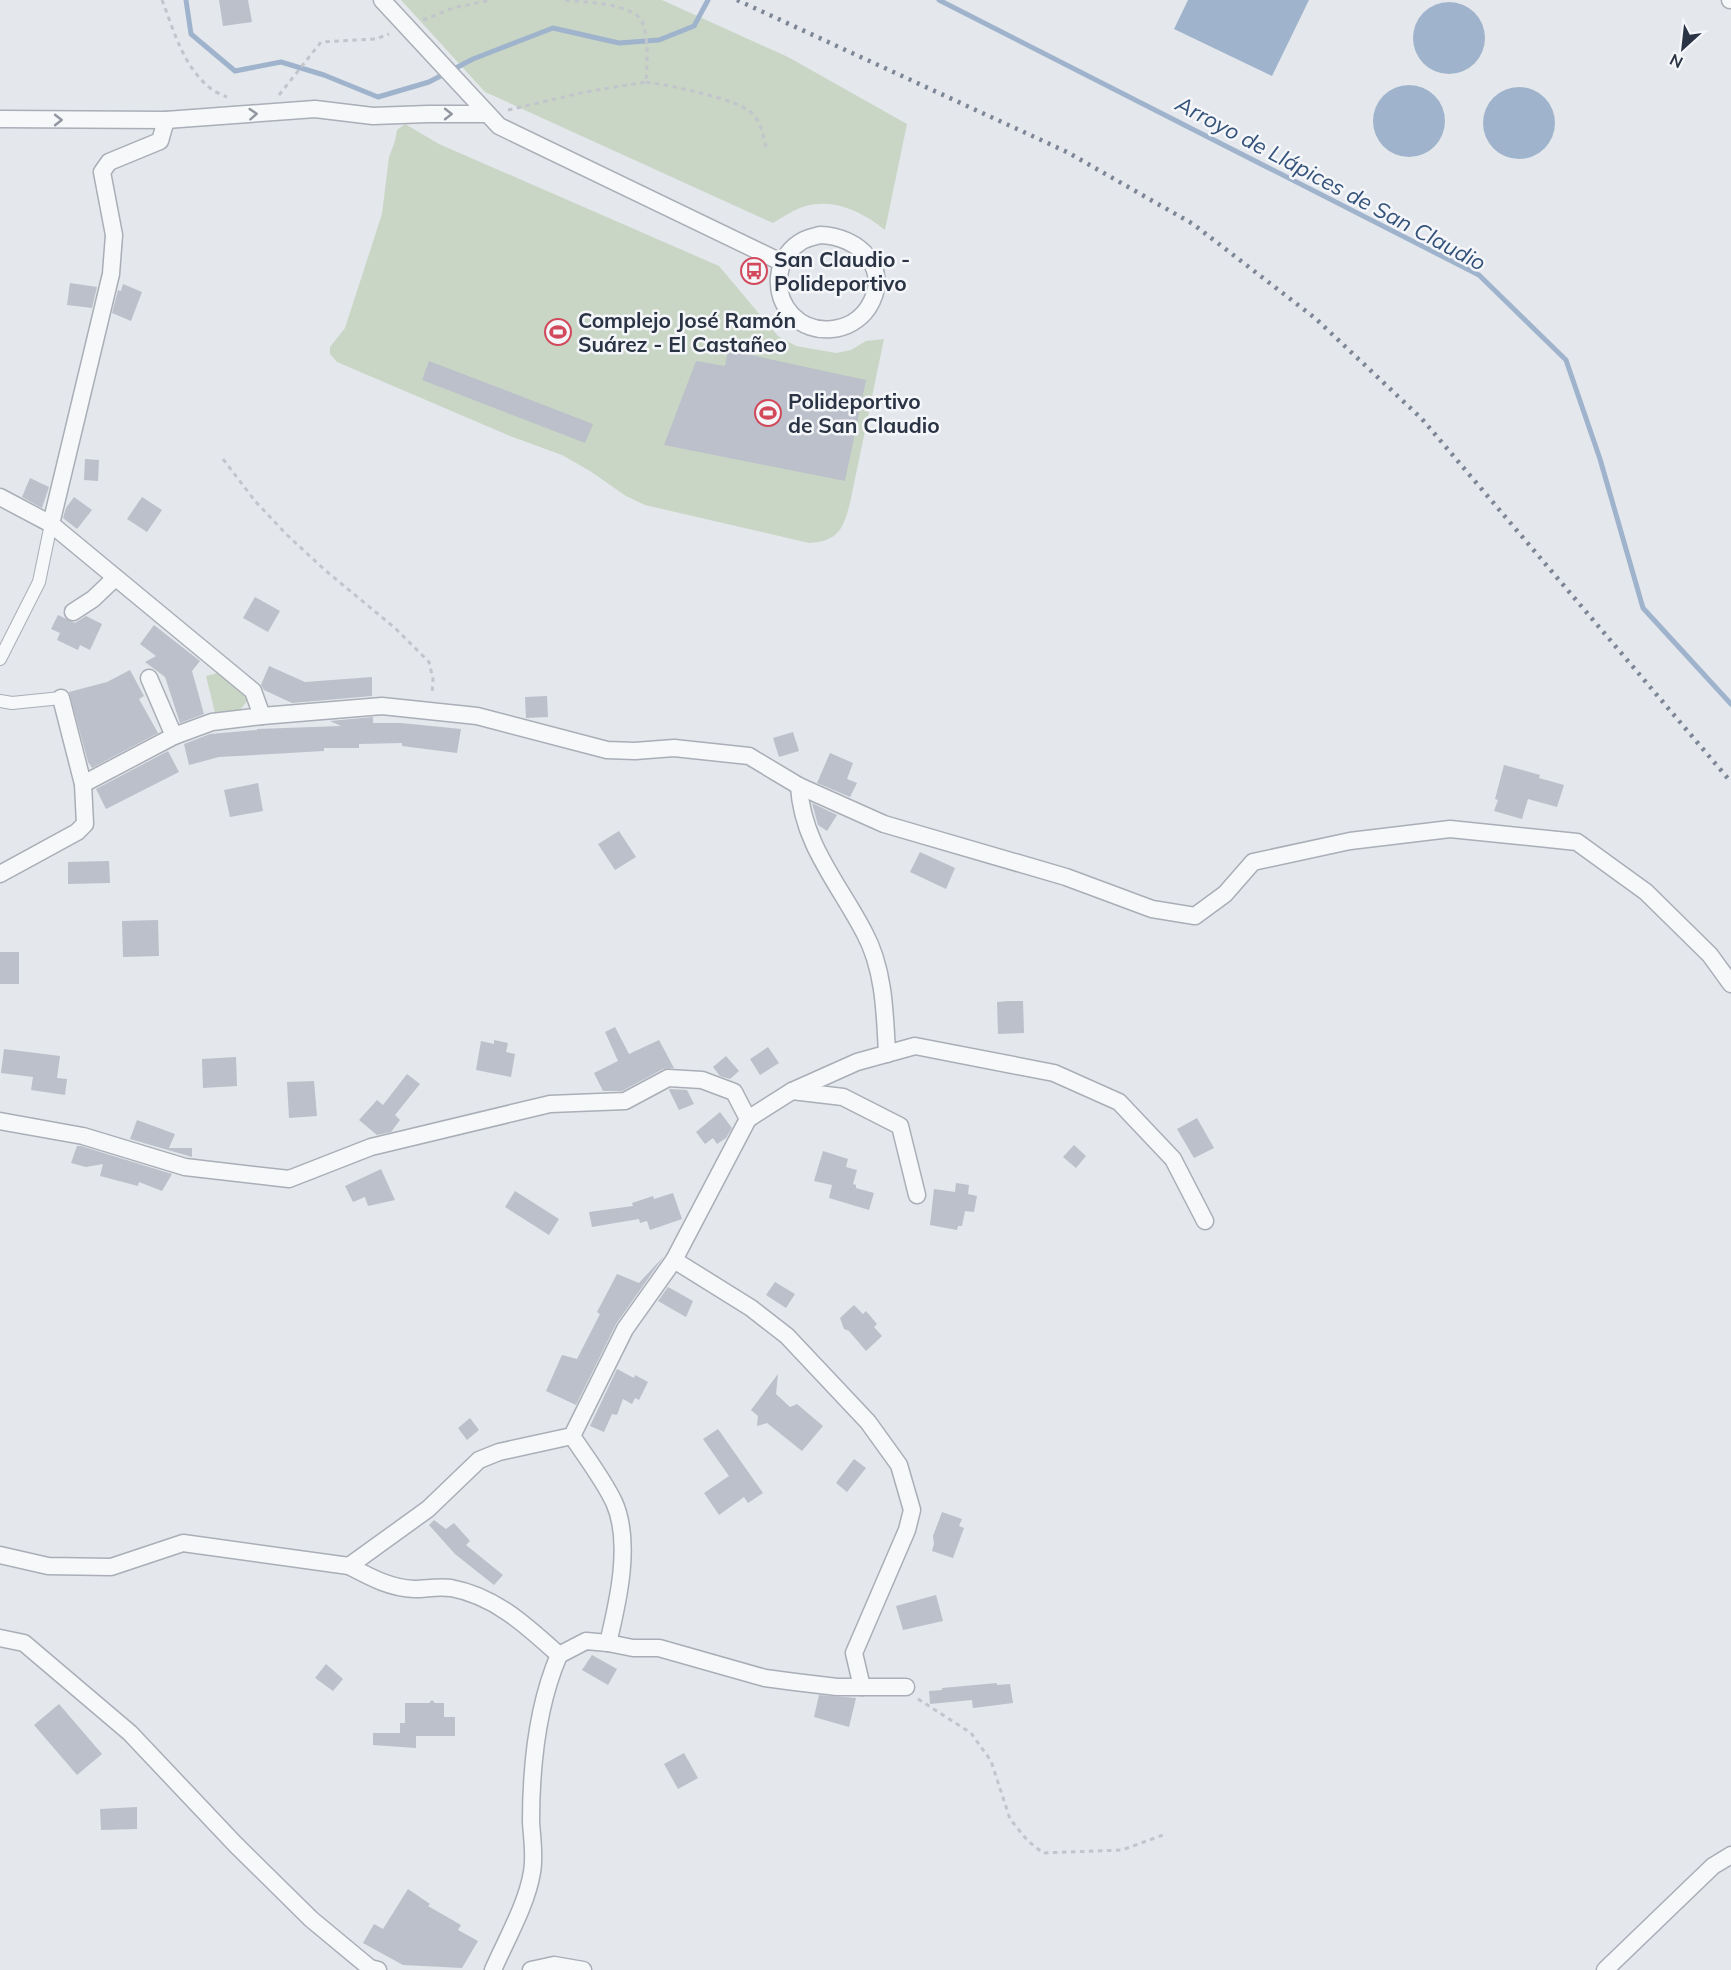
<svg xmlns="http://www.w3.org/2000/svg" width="1731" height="1970" viewBox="0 0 1731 1970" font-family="Mulish,sans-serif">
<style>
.green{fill:#c9d6c5}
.water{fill:#9fb4cc}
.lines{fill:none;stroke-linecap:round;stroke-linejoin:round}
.stream{stroke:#9fb4cc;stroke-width:5}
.building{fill:#bbc0ca}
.pedestrian-casing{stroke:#a9aeb7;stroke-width:14}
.minor-casing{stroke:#a9aeb7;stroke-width:19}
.path{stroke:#c2c5cb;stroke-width:3;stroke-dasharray:4.5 4.5;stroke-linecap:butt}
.pedestrian{stroke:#f7f8fa;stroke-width:12}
.minor{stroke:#f7f8fa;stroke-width:16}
.rail{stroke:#7d8696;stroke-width:4.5;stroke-dasharray:3 6;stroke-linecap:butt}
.oneway{stroke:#9196a0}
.labels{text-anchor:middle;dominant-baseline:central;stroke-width:5;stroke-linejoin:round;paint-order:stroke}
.poi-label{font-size:21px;font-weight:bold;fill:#2b3445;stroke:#f4f6f9;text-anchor:start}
.water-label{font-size:22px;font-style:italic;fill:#34527a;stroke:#f4f6f9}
</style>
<rect width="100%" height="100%" fill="#e4e7ec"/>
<g class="green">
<path d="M 401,0 L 662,0 L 788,57 L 907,124 L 885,230 C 863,212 834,198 806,206 C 795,209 783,217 773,223 L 485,92 Z"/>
<path d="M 405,124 L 439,144 L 719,266 L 778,336 L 796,346 L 836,353 L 851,350 L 866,341 L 884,339 L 850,503 C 843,529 839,541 809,543 L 645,505 L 626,496 L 590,471 L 562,455 L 510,436 L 337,362 L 330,354 L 330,347 L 345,328 L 382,214 L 389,157 L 395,141 L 397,130 Z"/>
<path d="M 222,672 L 247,693 L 248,700 L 240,710 L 215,713 L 206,676 Z"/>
</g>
<g class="water">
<path d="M 1188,0 L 1309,0 L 1272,76 L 1174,29 Z"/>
<circle cx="1449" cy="38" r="36"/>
<circle cx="1409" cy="121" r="36"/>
<circle cx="1519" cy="123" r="36"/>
</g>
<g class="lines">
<g class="stream">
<path d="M 186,0 L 191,34 L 235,71 L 281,62 L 324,75 L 378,97 L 429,82 L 473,59 L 553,28 L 619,43 L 659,40 L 694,26 L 708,0"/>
<path d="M 939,0 L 1479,275 L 1566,360 L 1600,459 L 1643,608 L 1731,704"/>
</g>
</g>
<g class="building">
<path d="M 219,0 L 248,0 L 252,22 L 223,26 Z"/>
<path d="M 70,283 L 97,287 L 92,308 L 67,305 Z"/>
<path d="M 123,284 L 142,292 L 131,321 L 112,313 L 118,290 L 121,291 Z"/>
<path d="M 728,350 L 866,380 L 845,481 L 664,445 L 696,361 L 725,366 Z"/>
<path d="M 429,361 L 593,424 L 585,443 L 422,380 Z"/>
<path d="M 85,459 L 99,460 L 98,481 L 84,480 Z"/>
<path d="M 30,478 L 49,487 L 42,508 L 22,497 Z"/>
<path d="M 74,497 L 92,510 L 77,529 L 63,518 L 66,508 Z"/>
<path d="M 142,497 L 162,510 L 147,532 L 127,519 Z"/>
<path d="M 255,597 L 280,611 L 268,632 L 243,618 Z"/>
<path d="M 58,615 L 75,623 L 86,616 L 102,624 L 90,650 L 80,645 L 78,650 L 57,640 L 60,633 L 51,629 Z"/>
<path d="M 154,625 L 200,661 L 192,671 L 204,714 L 180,723 L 165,677 L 145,662 L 156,656 L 140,644 Z"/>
<path d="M 269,666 L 305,682 L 372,677 L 372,696 L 292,703 L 264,690 L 261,685 Z"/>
<path d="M 130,670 L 144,696 L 139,699 L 158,733 L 92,768 L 88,762 L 69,692 L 107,682 Z"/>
<path d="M 547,696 L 548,717 L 526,718 L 525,697 Z"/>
<path d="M 373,717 L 373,723 L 401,723 L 461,729 L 457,753 L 402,746 L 402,743 L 359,744 L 359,748 L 324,748 L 324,751 L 219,757 L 189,765 L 184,744 L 210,734 L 257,730 L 257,729 L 341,726 L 330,721 Z"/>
<path d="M 793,732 L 799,751 L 779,757 L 773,738 Z"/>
<path d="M 168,751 L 179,772 L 106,809 L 96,789 Z"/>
<path d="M 830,753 L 853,763 L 847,779 L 857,783 L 850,797 L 817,783 Z"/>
<path d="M 1504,765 L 1540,775 L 1539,778 L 1564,785 L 1557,807 L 1528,799 L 1522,819 L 1494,811 L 1498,800 L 1495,799 Z"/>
<path d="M 258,783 L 263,811 L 230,817 L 224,790 Z"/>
<path d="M 812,803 L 837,815 L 827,831 L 818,825 Z"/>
<path d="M 619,831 L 636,857 L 615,870 L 598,844 Z"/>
<path d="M 920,852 L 955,868 L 946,889 L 910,872 Z"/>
<path d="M 109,861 L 110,883 L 68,884 L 68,862 Z"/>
<path d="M 158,920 L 159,956 L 123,957 L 122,921 Z"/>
<rect x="0" y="952" width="19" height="32"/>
<path d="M 1008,1001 L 1023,1001 L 1024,1033 L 998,1034 L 997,1002 Z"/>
<path d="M 615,1027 L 629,1054 L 659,1040 L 674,1068 L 663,1069 L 622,1091 L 603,1091 L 594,1073 L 618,1061 L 605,1032 Z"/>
<path d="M 494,1040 L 508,1043 L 506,1052 L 515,1054 L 511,1077 L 476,1070 L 481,1041 L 494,1044 Z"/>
<path d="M 768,1047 L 779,1063 L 760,1075 L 750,1059 Z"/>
<path d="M 4,1049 L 60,1056 L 57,1078 L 67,1079 L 65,1095 L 31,1090 L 33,1077 L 1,1073 Z"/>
<path d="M 726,1056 L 739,1071 L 730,1079 L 720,1076 L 713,1067 Z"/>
<path d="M 236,1057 L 237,1086 L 203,1088 L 202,1059 Z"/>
<path d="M 407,1074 L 420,1084 L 395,1115 L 400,1120 L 391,1132 L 377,1135 L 359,1120 L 377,1100 L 383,1105 Z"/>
<path d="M 314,1081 L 317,1116 L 289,1118 L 287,1082 Z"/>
<path d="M 670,1089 L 687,1090 L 694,1104 L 679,1110 L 669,1090 Z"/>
<path d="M 720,1112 L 732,1128 L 726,1138 L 717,1144 L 713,1138 L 705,1144 L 696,1132 Z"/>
<path d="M 1197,1118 L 1214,1148 L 1194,1158 L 1177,1129 Z"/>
<path d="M 137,1120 L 175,1134 L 169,1148 L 192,1148 L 192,1157 L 130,1139 Z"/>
<path d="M 1074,1145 L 1086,1156 L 1076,1168 L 1063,1157 Z"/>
<path d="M 77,1146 L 81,1146 L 172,1174 L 162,1191 L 139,1182 L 138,1186 L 100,1176 L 103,1164 L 86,1167 L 71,1163 Z"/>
<path d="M 823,1151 L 848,1159 L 846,1167 L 857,1170 L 853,1184 L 856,1185 L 856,1188 L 874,1193 L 869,1210 L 829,1198 L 832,1185 L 814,1181 Z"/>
<path d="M 381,1169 L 395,1200 L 368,1206 L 365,1197 L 353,1202 L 345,1186 Z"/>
<path d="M 956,1183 L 969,1185 L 968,1194 L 977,1196 L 974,1212 L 965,1211 L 962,1226 L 958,1226 L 957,1230 L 930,1225 L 934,1189 L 955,1192 Z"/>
<path d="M 515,1191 L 559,1219 L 549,1235 L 505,1207 Z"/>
<path d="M 673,1193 L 682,1219 L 650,1230 L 647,1221 L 640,1223 L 639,1219 L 592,1227 L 589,1212 L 633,1206 L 632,1203 L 653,1196 L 654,1199 Z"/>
<path d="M 664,1256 L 616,1324 L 576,1405 L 546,1391 L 562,1355 L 577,1359 L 600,1314 L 597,1312 L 617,1274 L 639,1283 Z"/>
<path d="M 775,1282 L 795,1294 L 786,1308 L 766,1295 Z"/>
<path d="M 668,1287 L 693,1301 L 686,1317 L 658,1301 Z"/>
<path d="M 854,1305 L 863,1314 L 866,1311 L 877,1324 L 874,1327 L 882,1336 L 866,1351 L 849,1331 L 844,1329 L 840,1318 Z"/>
<path d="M 617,1369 L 634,1378 L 635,1375 L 648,1382 L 639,1400 L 635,1398 L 632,1404 L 623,1399 L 617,1415 L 612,1414 L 604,1432 L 590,1426 Z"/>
<path d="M 778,1374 L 776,1394 L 790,1407 L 797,1404 L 823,1426 L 802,1451 L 767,1423 L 757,1426 L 758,1416 L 751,1410 Z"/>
<path d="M 470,1418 L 479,1430 L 467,1440 L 458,1428 Z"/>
<path d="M 718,1429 L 763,1493 L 748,1503 L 744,1497 L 719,1515 L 704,1493 L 729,1476 L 703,1439 Z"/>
<path d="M 854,1459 L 866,1468 L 847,1492 L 836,1483 Z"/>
<path d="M 942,1512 L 962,1519 L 959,1526 L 964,1528 L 953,1558 L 932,1551 L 934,1544 L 933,1536 Z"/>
<path d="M 434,1520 L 446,1529 L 454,1523 L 470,1541 L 466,1545 L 503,1575 L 494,1585 L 455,1554 L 429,1525 Z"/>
<path d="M 936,1595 L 943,1621 L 903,1630 L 896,1606 Z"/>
<path d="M 592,1655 L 617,1669 L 608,1685 L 582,1670 Z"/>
<path d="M 326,1664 L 343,1679 L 333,1691 L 315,1678 Z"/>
<path d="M 997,1683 L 997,1685 L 1010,1684 L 1013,1703 L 973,1708 L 972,1700 L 930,1704 L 929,1691 L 942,1690 L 942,1688 Z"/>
<path d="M 819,1695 L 856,1698 L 849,1727 L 814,1717 Z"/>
<path d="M 432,1700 L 435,1703 L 444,1703 L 444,1717 L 455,1717 L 455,1736 L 416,1736 L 416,1748 L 373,1745 L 373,1733 L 400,1733 L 400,1723 L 405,1723 L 405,1703 L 429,1703 Z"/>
<path d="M 59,1704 L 102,1754 L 77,1775 L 34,1725 Z"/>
<path d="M 684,1753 L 698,1778 L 678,1789 L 664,1764 Z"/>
<path d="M 137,1807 L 137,1829 L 101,1830 L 100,1809 Z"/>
<path d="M 408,1889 L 430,1904 L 428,1906 L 461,1925 L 458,1930 L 478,1941 L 462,1968 L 403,1965 L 363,1943 L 374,1924 L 383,1929 Z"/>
</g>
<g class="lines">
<defs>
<g id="pedestrian">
<path d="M 0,659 L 39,582 L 51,524"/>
<path d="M 0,701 L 12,703 L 61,698"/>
</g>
<g id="minor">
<path d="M 382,0 L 499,126 L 781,262"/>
<path d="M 1730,0 L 1731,0"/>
<path d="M 0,119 L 166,120 L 315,109 L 373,116 L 428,114 L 486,114"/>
<path d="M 820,235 C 859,236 893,269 868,308 C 851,333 813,337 792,315 C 772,294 775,259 799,243 C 805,238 813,237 820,235 Z"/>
<path d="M 0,497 L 51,524 L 253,691 L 262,716 L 212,722 L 174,736 L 83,784 L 85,824 L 77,832 L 0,874"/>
<path d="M 51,524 L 111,274 L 114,235 L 102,172 L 109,162 L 160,141 L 166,120"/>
<path d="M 73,612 L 93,599 L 115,578"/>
<path d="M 149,678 L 174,736"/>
<path d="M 61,698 L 83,784"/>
<path d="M 262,716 L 382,706 L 477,716 L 607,750 L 635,751 L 674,748 L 749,756 L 799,786 L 884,824 L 1066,877 L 1152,909 L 1195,916 L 1225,894 L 1253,862 L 1350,841 L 1450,829 L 1577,842 L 1646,892 L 1710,955 L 1731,984"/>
<path d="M 799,786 C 802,843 839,884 864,932 C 884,968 885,1013 887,1054"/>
<path d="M 792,1091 L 857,1062 L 915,1046 L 1054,1073 L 1119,1102 L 1173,1159 L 1205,1221"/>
<path d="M 748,1119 L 792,1091 L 843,1097 L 900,1126 L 917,1195"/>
<path d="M 0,1121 L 83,1136 L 185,1167 L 289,1179 L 371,1147 L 550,1104 L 625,1101 L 668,1078 L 702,1080 L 734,1092 L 748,1119 L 674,1260 L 625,1329 L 572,1436 L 499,1452 L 479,1460 L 428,1509 L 349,1566 L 183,1543 L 111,1567 L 48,1566 L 0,1555"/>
<path d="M 674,1260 L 751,1308 L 787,1336 L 868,1422 L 899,1465 L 912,1510 L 907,1530 L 854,1653 L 862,1687"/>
<path d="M 572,1436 C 586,1457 603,1479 614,1502 C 632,1542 618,1602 608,1643"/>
<path d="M 349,1566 C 370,1577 390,1588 414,1589 C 426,1589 438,1586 451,1588 C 495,1596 527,1626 559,1655 L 586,1641 L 608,1643 L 633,1648 L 659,1648 L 765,1678 L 795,1682 L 837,1687 L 906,1687"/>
<path d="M 0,1638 L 24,1643 L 130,1733 L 235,1844 L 311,1919 L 370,1968 L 378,1970"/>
<path d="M 493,1970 C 506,1940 527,1904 532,1872 C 535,1856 532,1838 531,1822 C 531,1767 537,1706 559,1655"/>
<path d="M 531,1970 L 554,1965 L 583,1970"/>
<path d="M 1605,1970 L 1713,1866 L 1731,1855"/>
</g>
</defs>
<use href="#pedestrian" class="pedestrian-casing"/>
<use href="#minor" class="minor-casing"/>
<g class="path">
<path d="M 162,0 C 174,31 183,66 210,88 C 215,92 222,95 227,97"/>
<path d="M 423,20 L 453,8 L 491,0"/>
<path d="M 646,82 C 668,85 741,99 754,115 C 762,125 764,139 767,151"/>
<path d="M 279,95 L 321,42 L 376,39 L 389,34"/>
<path d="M 508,110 L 585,92 L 646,82 C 647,64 649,42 643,24 C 637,3 583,2 564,0"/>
<path d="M 223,459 L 255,501 L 287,535 L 326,571 L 395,628 L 429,662 L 433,679 L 432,694"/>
<path d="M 918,1699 L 971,1733 L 991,1761 L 1010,1819 L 1028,1841 L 1043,1853 L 1122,1850 L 1163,1835"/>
</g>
<use href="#pedestrian" class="pedestrian"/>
<use href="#minor" class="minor"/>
<path class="rail" d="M 737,0 L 1067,152 L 1193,224 L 1315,318 L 1422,419 L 1731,782"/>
</g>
<defs><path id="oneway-chevron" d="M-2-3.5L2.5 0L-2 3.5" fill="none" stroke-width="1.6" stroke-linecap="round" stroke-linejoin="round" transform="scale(1.5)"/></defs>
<g class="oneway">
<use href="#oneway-chevron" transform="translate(253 114) rotate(-4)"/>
<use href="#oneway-chevron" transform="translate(448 114)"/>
<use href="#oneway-chevron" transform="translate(58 120)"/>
</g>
<defs>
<symbol id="bus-ring" viewBox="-11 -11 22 22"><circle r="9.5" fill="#f4f6f9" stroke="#d1495b" stroke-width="1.5"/><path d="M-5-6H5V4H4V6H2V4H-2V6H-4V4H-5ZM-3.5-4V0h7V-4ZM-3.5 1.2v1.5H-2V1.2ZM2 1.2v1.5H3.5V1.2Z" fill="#d1495b"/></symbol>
<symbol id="stadium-ring" viewBox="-11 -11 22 22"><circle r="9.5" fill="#f4f6f9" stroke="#d1495b" stroke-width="1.5"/><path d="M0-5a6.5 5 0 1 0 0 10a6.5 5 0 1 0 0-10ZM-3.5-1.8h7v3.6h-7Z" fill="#d1495b"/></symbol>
</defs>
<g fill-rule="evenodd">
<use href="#bus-ring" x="739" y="256" width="30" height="30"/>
<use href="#stadium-ring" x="543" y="317" width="30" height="30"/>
<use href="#stadium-ring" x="753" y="398" width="30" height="30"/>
</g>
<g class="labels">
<g class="poi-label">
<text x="774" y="259">San Claudio -<tspan x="774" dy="24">Polideportivo</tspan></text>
<text x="578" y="320">Complejo José Ramón<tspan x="578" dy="24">Suárez - El Castañeo</tspan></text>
<text x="788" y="401">Polideportivo<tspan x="788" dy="24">de San Claudio</tspan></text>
</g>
<g class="water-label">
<text transform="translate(1331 183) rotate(28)">Arroyo de Llápices de San Claudio</text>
</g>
</g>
<g transform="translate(1683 48) rotate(207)" stroke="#f4f6f9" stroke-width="4.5" paint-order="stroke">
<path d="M0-4.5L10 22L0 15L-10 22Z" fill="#2b3445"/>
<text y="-9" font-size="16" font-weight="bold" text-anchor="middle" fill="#2b3445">N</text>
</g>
</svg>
